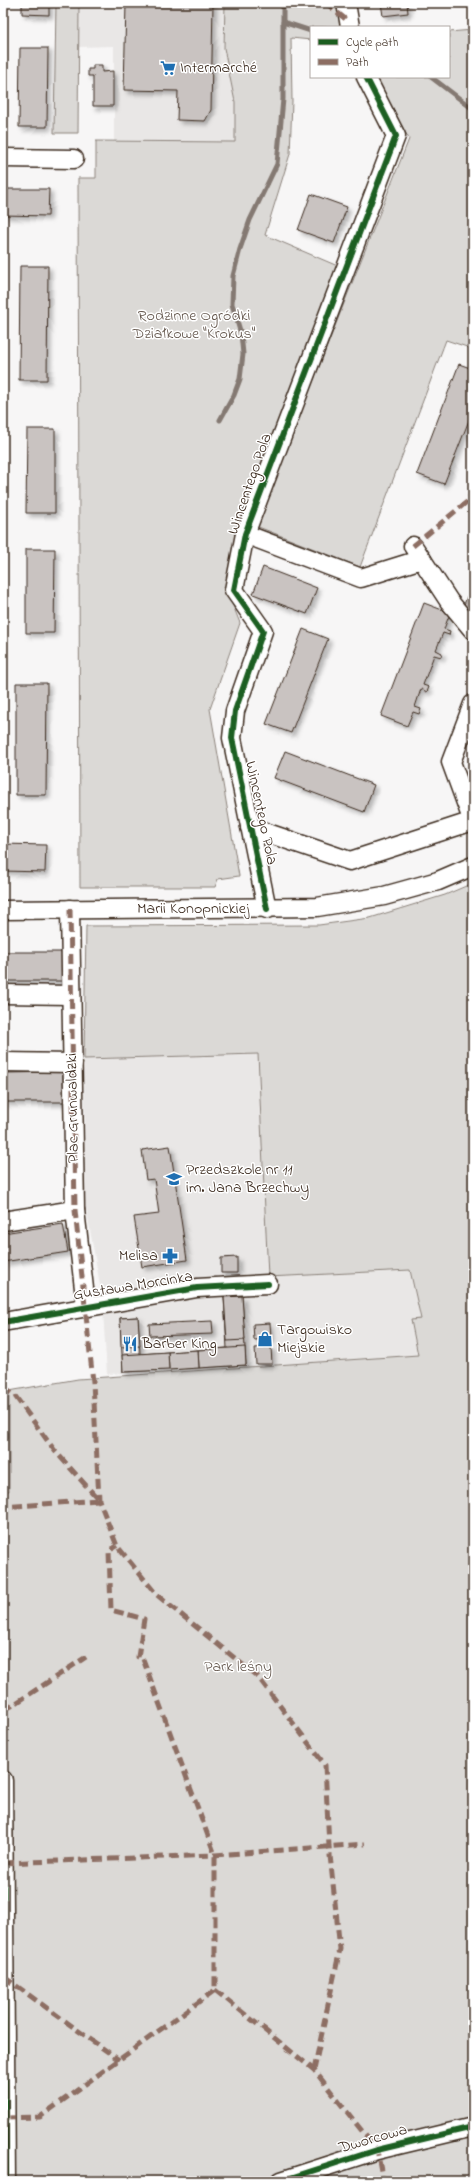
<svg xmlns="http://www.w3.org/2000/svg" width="476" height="2184" viewBox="0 0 476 2184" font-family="'Indie Flower',sans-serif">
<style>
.built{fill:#e9e7e6}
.green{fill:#dbd9d6;stroke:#8b827a}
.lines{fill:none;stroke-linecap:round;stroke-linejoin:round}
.stream{stroke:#847972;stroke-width:5}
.building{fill:#c9c3c1;stroke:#3b2a1e;filter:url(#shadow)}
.street-casing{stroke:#3b2a1e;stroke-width:21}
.street{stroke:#fff;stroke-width:18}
.quiet{stroke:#8d6e63;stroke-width:5;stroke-dasharray:10 5;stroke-linecap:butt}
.cycleway-casing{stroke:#fff;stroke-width:8}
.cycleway{stroke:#1b5e20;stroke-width:6}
.labels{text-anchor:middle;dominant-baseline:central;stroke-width:3;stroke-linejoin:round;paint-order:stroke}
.poi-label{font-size:16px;fill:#3b2a1e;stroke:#fff;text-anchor:start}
.park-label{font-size:16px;fill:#63564c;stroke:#fff}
.street-label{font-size:16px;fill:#3b2a1e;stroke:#fff}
</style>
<defs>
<filter id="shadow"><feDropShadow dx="3.5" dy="3.5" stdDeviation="2" flood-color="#0004"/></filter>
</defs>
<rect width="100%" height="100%" fill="#f7f6f6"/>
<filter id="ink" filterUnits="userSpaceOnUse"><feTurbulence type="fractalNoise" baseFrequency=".025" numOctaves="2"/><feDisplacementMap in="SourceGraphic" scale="8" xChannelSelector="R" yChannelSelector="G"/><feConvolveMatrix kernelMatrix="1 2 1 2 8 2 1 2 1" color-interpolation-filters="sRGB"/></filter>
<g filter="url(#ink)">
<g class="built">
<path d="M 79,3 L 225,3 L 224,48 L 235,102 L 235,142 L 114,141 L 114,46 L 78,47 Z"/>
<path d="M 259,1054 L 268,1277 L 410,1270 L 429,1358 L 107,1374 L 102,1296 L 85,1202 L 84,1059 Z"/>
</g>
<g class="green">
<path d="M 56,3 L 79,3 L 78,133 L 54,133 Z"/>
<path d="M 225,3 L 345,3 L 350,27 L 311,27 L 311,40 L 291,38 L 292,101 L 290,154 L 265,235 L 340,267 L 228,593 L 240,623 L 210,709 L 239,876 L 218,879 L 215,887 L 80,887 L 78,178 L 96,178 L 96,141 L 235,142 L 235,102 L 224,48 Z"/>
<path d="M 473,30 L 473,349 L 446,340 L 360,567 L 256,526 L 409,139 L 375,77 L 449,77 L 449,32 Z"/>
<path d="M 473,883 L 473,2181 L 8,2181 L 3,1843 L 3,1491 L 9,1491 L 9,1391 L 78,1379 L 418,1355 L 411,1320 L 421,1319 L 410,1270 L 268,1277 L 258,1054 L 84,1059 L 86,926 L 319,925 L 370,918 L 445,895 Z"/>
</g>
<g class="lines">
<g class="stream">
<path d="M 283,22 L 311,31"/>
<path d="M 431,77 L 473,109"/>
<path d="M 220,420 L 234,395 L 240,379 L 243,354 L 241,334 L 232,304 L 233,276 L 240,249 L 250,220 L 277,164 L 283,99 L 283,3"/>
</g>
</g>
<g class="building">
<path d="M 22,3 L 49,3 L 49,15 L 22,14 Z"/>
<path d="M 126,3 L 213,3 L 211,110 L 205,121 L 177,120 L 178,91 L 124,90 Z"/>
<path d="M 381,3 L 407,3 L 408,13 L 383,16 Z"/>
<path d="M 20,48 L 48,48 L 47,127 L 19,127 Z"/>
<path d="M 93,65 L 102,65 L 102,72 L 113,71 L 113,106 L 93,106 L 93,76 L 88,76 L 88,69 L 93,69 Z"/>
<path d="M 3,189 L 49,189 L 48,216 L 3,215 Z"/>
<path d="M 311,194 L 347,207 L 334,243 L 298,230 Z"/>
<path d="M 20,266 L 48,266 L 47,380 L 19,380 Z"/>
<path d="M 459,364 L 473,369 L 473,410 L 444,484 L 417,474 Z"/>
<path d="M 27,429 L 55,429 L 55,513 L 26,513 Z"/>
<path d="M 26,549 L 55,549 L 54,633 L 26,633 Z"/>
<path d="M 263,567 L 317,588 L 307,614 L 253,594 Z"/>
<path d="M 473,581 L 473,614 L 462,610 Z"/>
<path d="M 424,603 L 450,613 L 444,629 L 450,631 L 449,635 L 443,633 L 436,650 L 442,653 L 441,657 L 434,655 L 423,685 L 429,687 L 427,692 L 421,689 L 415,707 L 421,709 L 419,714 L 413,712 L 407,726 L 381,716 Z"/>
<path d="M 303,629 L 328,639 L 291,733 L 266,724 Z"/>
<path d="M 16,683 L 47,683 L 46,795 L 16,795 Z"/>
<path d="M 285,751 L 374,785 L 364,812 L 274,778 Z"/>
<path d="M 3,844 L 46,845 L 45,872 L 3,871 Z"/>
<rect x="3" y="952" width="60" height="29"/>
<path d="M 63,1072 L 64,1102 L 3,1102 L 3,1073 Z"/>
<path d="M 170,1146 L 187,1260 L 142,1267 L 134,1217 L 159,1214 L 154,1179 L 146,1180 L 142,1150 Z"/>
<path d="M 63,1224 L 68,1252 L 3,1262 L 3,1233 Z"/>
<path d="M 237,1257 L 237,1273 L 221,1273 L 221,1258 Z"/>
<path d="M 242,1296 L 246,1365 L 123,1372 L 120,1318 L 138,1317 L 140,1354 L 227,1348 L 224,1297 Z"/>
<path d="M 242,1296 L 245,1340 L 227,1341 L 224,1297 Z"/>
<path d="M 138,1317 L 140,1346 L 121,1347 L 120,1318 Z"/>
<path d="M 212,1321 L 213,1334 L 150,1336 L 149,1324 Z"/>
<path d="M 270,1323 L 271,1339 L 254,1340 L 253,1324 Z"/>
<path d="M 245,1347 L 246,1365 L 199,1368 L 198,1350 Z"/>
<path d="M 271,1347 L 272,1364 L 256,1364 L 255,1348 Z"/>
<path d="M 198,1350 L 199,1368 L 169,1370 L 168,1352 Z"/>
<path d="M 168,1352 L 169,1370 L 123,1372 L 122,1355 Z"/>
</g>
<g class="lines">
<defs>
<g id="street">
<path d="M 346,3 L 350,27"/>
<path d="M 3,158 L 74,159"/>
<path d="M 245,534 L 361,578 L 422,559"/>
<path d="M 413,546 L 449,601 L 473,630"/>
<path d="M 473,704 L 451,762 L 473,822"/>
<path d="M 250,827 L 350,861 L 473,821"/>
<path d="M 70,909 L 75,1210 L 86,1306"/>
<path d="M 267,909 L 232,738 L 235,711 L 263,631 L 234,590 L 245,534 L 396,136 L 366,77"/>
<path d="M 3,910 L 317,907 L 384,896 L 438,881 L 473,866"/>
<path d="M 3,994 L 70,995"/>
<path d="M 3,1062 L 73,1063"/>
<path d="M 3,1221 L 75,1210"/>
<path d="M 3,1322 L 197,1288 L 268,1284"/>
<path d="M 3,1780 L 6,2181"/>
<path d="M 281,2181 L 377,2150 L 473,2127"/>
</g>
</defs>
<use href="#street" class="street-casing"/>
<use href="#street" class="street"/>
<g class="quiet">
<path d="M 326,3 L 349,22"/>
<path d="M 413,546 L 468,501 L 473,490"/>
<path d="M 70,909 L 75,1210 L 93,1382 L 99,1500 L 117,1546 L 157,1595 L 258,1677 L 325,1765 L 329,1846 L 340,1949 L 314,2070"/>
<path d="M 3,1387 L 15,1396 L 55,1451 L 99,1500 L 3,1507"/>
<path d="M 3,1707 L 10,1707 L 86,1657"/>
<path d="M 3,1780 L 3,1820"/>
<path d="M 4,1863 L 215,1855 L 365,1844"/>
<path d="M 4,1977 L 119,2060"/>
<path d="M 215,1990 L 314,2070 L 377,2150 L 383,2181"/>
<path d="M 5,2118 L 40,2117 L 215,1990 L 215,1855 L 143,1659 L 138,1657 L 144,1619 L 111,1610 L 109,1551 L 117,1546"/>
</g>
<defs>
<g id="cycleway">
<path d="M 267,909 L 232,738 L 235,711 L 263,631 L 234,590 L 245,534 L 396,136 L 366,77"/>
<path d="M 3,1322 L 197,1288 L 268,1284"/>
<path d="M 3,1820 L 6,2181"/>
<path d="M 281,2181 L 377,2150 L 473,2127"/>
</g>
</defs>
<use href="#cycleway" class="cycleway-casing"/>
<use href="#cycleway" class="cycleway"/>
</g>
</g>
<defs>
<symbol id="supermarket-bare" viewBox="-9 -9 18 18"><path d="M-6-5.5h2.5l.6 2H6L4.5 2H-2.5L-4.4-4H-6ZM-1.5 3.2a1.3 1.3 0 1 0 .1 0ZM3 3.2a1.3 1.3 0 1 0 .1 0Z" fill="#1f6fb2" stroke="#fff" stroke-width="2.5" paint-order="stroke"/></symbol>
<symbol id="school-bare" viewBox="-9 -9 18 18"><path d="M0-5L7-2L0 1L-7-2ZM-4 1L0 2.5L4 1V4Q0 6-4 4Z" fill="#1f6fb2" stroke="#fff" stroke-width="2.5" paint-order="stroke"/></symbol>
<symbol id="pharmacy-bare" viewBox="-9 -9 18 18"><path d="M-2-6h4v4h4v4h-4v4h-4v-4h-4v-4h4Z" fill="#1f6fb2" stroke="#fff" stroke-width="2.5" paint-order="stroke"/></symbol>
<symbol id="shop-bare" viewBox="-9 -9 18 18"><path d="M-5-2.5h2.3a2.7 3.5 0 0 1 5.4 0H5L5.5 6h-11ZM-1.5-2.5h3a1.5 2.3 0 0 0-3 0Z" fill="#1f6fb2" stroke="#fff" stroke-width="2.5" paint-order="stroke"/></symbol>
<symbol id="restaurant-bare" viewBox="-9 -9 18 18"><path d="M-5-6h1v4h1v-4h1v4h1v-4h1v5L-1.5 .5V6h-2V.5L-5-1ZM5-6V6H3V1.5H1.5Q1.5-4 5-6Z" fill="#1f6fb2" stroke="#fff" stroke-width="2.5" paint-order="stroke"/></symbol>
</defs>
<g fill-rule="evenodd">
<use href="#supermarket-bare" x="157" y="57" width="22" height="22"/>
<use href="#school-bare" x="163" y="1168" width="22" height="22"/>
<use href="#pharmacy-bare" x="159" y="1245" width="22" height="22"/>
<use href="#shop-bare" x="254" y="1328" width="22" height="22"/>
<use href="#restaurant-bare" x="119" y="1333" width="22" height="22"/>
</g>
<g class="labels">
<g class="poi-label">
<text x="180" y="68">Intermarché</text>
<text x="186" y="1170">Przedszkole nr 11<tspan x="186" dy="18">im. Jana Brzechwy</tspan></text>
<text x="158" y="1256" text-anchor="end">Melisa</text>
<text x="277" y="1330">Targowisko<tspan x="277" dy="18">Miejskie</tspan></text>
<text x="142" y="1344">Barber King</text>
</g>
<g class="park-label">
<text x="194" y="316">Rodzinne Ogródki<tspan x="194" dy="18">Działkowe "Krokus"</tspan></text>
<text x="238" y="1667">Park leśny</text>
</g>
<g class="street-label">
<text transform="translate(250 484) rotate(-71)">Wincentego Pola</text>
<text transform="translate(261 813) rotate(78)">Wincentego Pola</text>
<text x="193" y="909">Marii Konopnickiej</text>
<text transform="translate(73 1108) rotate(-91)">Plac Grunwaldzki</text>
<text transform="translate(133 1286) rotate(-9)">Gustawa Morcinka</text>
<text transform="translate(373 2139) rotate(-16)">Dworcowa</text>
</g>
</g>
<rect width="476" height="2184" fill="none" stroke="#fff" stroke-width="16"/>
<rect x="8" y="8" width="460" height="2168" fill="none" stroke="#3b2a1e" stroke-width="1.5" filter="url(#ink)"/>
<rect x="310" y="26" width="140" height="52" fill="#ffffff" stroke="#b1aaa5"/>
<rect x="318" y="39" width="20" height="6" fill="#1b5e20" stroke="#b1aaa5"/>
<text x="346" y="46" font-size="12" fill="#3b2a1e">Cycle path</text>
<rect x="318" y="59" width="20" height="6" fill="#8d6e63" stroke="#b1aaa5"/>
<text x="346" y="66" font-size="12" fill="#3b2a1e">Path</text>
</svg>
